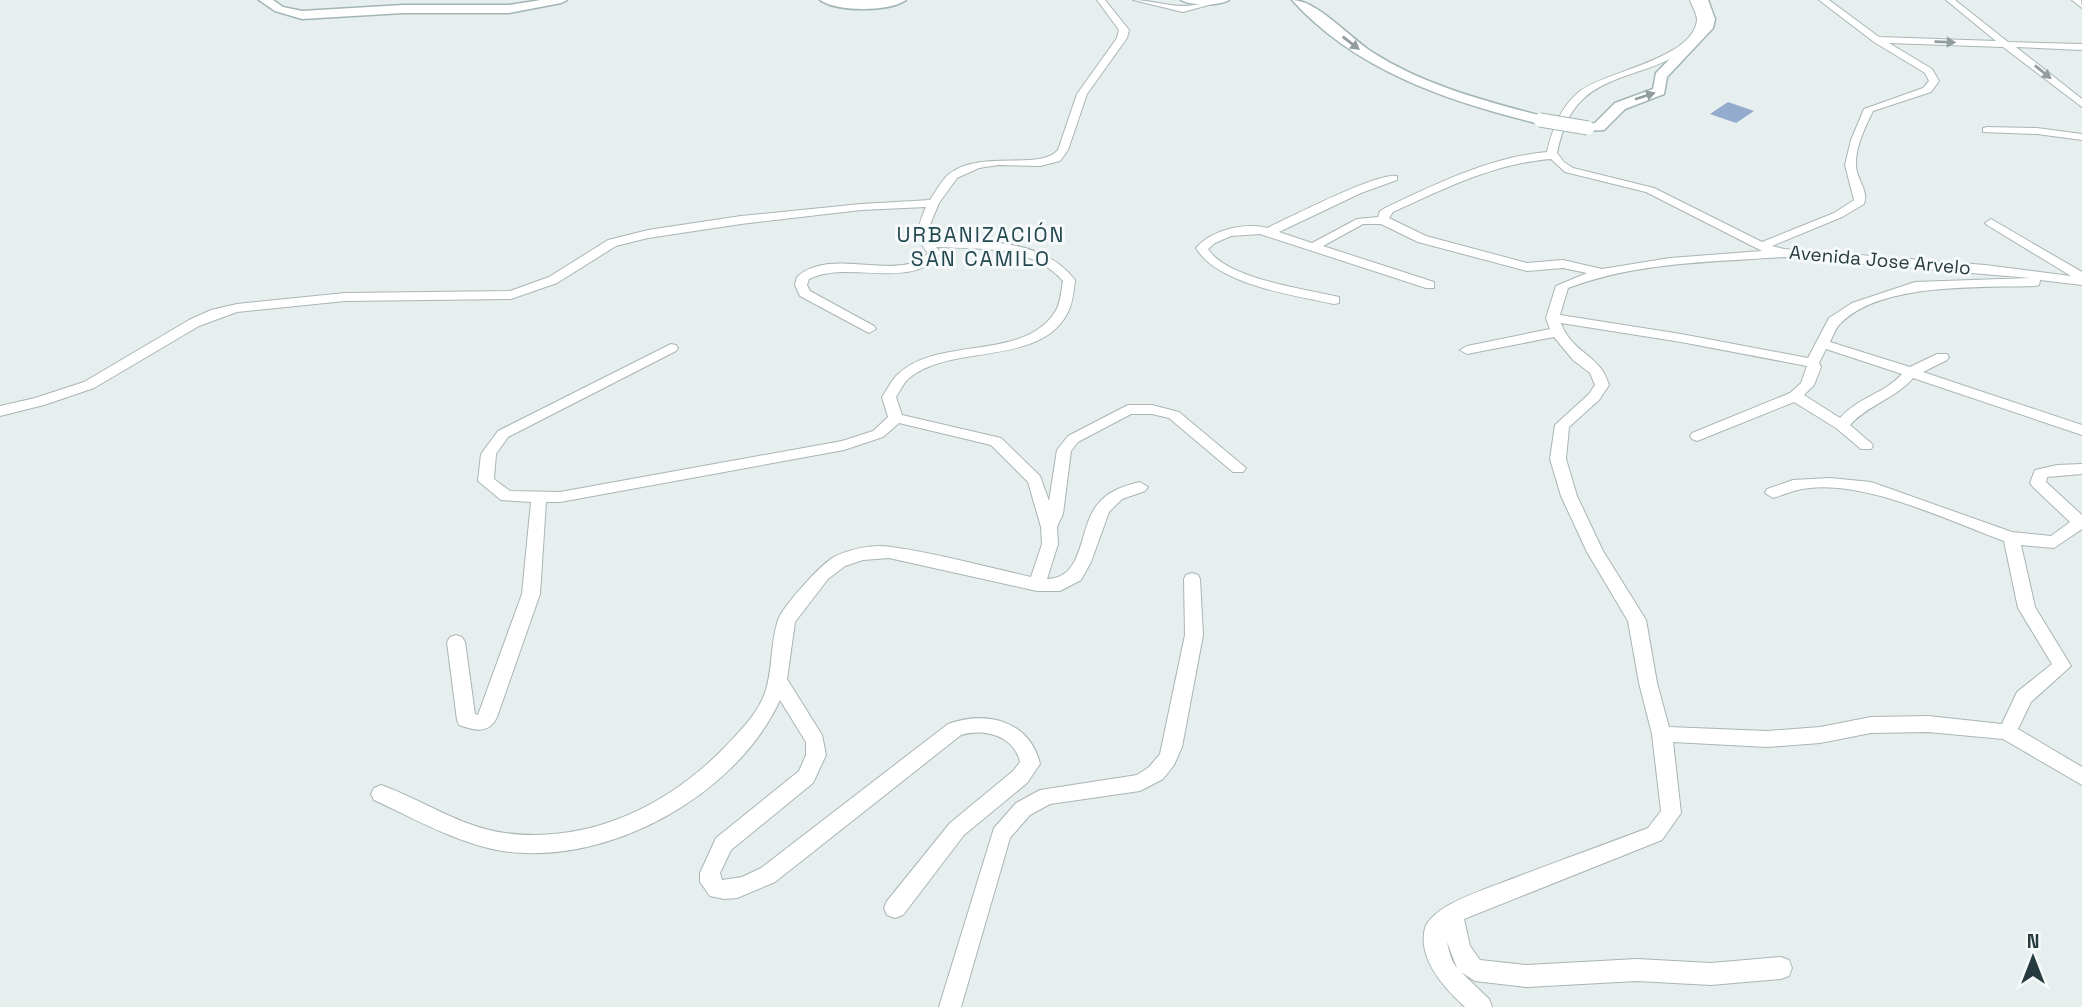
<svg xmlns="http://www.w3.org/2000/svg" width="2082" height="1007" viewBox="0 0 2082 1007" font-family="'Space Grotesk',sans-serif">
<style>
.water{fill:#93acce}
.lines{fill:none;stroke-linecap:round;stroke-linejoin:round}
.street-casing{stroke:#a9b5b6;stroke-width:2}
.secondary-casing{stroke:#a2b5b6;stroke-width:3}
.street{fill:#fff;fill-rule:evenodd}
.secondary{fill:#fff;fill-rule:evenodd}
.secondary-bridge-casing{stroke:#a2b5b6;stroke-width:15;stroke-linecap:butt}
.secondary-bridge{stroke:#fff;stroke-width:13}
.oneway{fill:#929d9f}
.labels{text-anchor:middle;dominant-baseline:central;stroke-width:6;stroke-linejoin:round;paint-order:stroke}
.far-street-label{font-size:19px;fill:#263b3f;stroke:#f7fafa}
.far-neighbourhood-label{font-size:21px;letter-spacing:2px;fill:#234850;stroke:#f7fafa}
</style>
<rect width="100%" height="100%" fill="#e6eeee"/>
<path class="water" d="M 1728,102 L 1754,111 L 1736,123 L 1710,114 Z"/>
<g class="lines">
<defs>
<g id="street">
<path d="M 1097,0 L 1105,0 L 1129,30 L 1127,38 L 1087,94 L 1068,150 L 1060,161 L 1040,166 L 998,165 L 979,168 L 957,178 L 939,203 L 929,227 L 931,240 C 981,242 1042,237 1075,280 C 1074,290 1073,302 1068,312 C 1040,368 951,342 908,379 C 903,384 900,391 896,397 L 902,415 L 1001,438 L 1040,476 L 1049,501 L 1057,450 L 1068,436 L 1128,405 L 1152,405 L 1179,412 L 1246,468 L 1243,472 L 1233,472 L 1169,418 L 1152,414 L 1131,414 L 1078,442 L 1071,451 L 1063,514 L 1057,527 L 1058,544 L 1047,579 C 1085,578 1078,529 1097,505 C 1108,491 1123,486 1140,482 L 1148,487 L 1145,491 L 1122,499 L 1109,512 L 1091,562 L 1081,580 L 1060,591 L 1037,591 L 889,558 L 863,560 L 845,566 L 828,579 L 795,622 L 787,679 L 822,735 L 826,755 L 813,783 L 731,850 L 720,873 L 722,880 L 742,877 L 761,868 L 948,724 C 987,710 1030,721 1040,764 L 1027,783 L 964,835 L 903,915 L 895,918 L 887,915 L 884,908 L 887,901 L 950,823 L 1013,771 L 1020,762 C 1014,736 985,728 961,735 L 775,882 L 737,898 L 724,899 L 710,896 L 700,882 L 700,873 L 716,838 L 799,771 L 806,755 L 806,742 L 780,700 C 736,796 607,867 502,851 C 457,843 415,819 374,800 L 371,794 L 374,788 L 381,785 C 423,800 460,827 505,833 C 588,844 666,807 724,748 C 739,732 757,715 765,693 C 773,670 770,644 778,620 C 783,606 821,564 834,557 C 850,549 873,544 891,547 C 938,553 985,567 1031,577 L 1042,544 L 1041,527 L 1028,482 L 991,445 L 899,423 L 883,437 L 844,450 L 560,502 L 546,502 L 540,594 L 497,717 C 489,734 475,731 459,725 L 457,720 L 447,642 L 450,637 L 456,635 L 462,637 L 465,642 L 475,714 L 478,715 L 522,594 L 531,502 L 501,500 L 478,481 L 481,454 L 498,431 L 671,344 L 676,345 L 678,348 L 676,351 L 508,437 L 496,454 L 494,479 L 510,491 L 560,492 L 842,441 L 873,431 L 888,417 L 882,397 C 887,390 891,381 897,375 C 938,335 1023,362 1055,312 C 1061,303 1061,290 1063,281 C 1031,245 980,249 936,247 L 941,253 C 911,292 849,259 809,279 L 807,285 L 810,291 L 874,326 L 876,329 L 869,333 L 800,296 L 795,285 L 797,277 C 831,245 900,284 928,253 C 914,237 918,225 926,207 L 861,210 L 741,224 L 648,238 L 616,246 L 557,283 L 511,299 L 345,301 L 237,312 L 199,326 L 94,388 L 44,405 L 0,416 L 0,406 L 35,398 L 84,382 L 189,320 L 211,310 L 237,304 L 345,293 L 510,291 L 549,277 L 608,240 L 648,230 L 741,216 L 861,204 L 930,200 C 935,192 942,180 949,174 C 980,149 1041,171 1058,150 L 1077,94 L 1117,38 L 1119,30 Z"/>
<path d="M 1133,0 C 1150,0 1166,6 1183,6 C 1198,6 1212,0 1227,0 L 1183,12 Z"/>
<path d="M 1690,0 L 1698,0 L 1706,18 C 1690,74 1619,65 1583,99 C 1568,113 1561,133 1557,153 L 1564,162 L 1573,168 L 1654,188 L 1762,242 L 1834,213 L 1854,200 L 1845,165 L 1851,140 L 1864,109 L 1923,88 L 1929,81 L 1925,73 L 1874,42 L 1819,0 L 1829,0 L 1879,37 L 1996,41 L 1946,0 L 1955,0 L 2008,42 L 2082,44 L 2082,50 L 2016,47 L 2082,99 L 2082,107 L 2003,47 L 1889,43 L 1932,69 L 1939,81 L 1931,92 L 1873,111 C 1865,127 1855,148 1856,166 C 1857,181 1869,190 1864,204 L 1842,217 L 1772,246 L 1784,249 L 1985,265 L 2071,276 L 1987,225 L 1985,223 L 1991,219 L 2082,272 L 2082,285 L 2040,280 L 2039,285 L 2035,286 C 1981,288 1882,282 1841,323 C 1836,327 1833,336 1830,342 L 1910,367 L 1937,354 L 1947,354 L 1949,357 L 1947,360 L 1923,372 L 2082,425 L 2082,435 L 1913,378 C 1895,399 1869,404 1850,425 L 1871,443 L 1873,446 L 1871,449 L 1861,449 L 1836,428 L 1794,402 L 1697,441 L 1692,439 L 1690,436 L 1692,433 L 1790,393 L 1801,383 L 1807,366 L 1681,342 L 1561,323 C 1570,348 1589,352 1602,370 C 1605,374 1607,380 1609,385 L 1599,400 L 1569,427 L 1566,459 L 1577,496 L 1603,551 L 1646,620 L 1657,683 L 1669,727 L 1767,731 L 1820,727 L 1871,717 L 1928,716 L 2002,724 L 2017,692 L 2052,664 L 2018,608 L 2004,541 C 1946,520 1854,474 1794,491 C 1787,493 1780,496 1773,498 L 1765,493 L 1767,489 L 1793,480 L 1830,478 L 1871,482 L 2012,532 L 2051,536 L 2070,522 L 2033,487 L 2030,483 L 2035,470 L 2057,465 L 2082,464 L 2082,474 L 2047,477 L 2046,482 L 2082,515 L 2082,529 L 2054,548 L 2021,545 L 2035,607 L 2071,666 L 2031,702 L 2018,729 L 2082,767 L 2082,785 L 2003,739 L 1928,732 L 1871,733 L 1820,743 L 1767,747 L 1673,742 L 1681,813 L 1662,840 L 1464,919 L 1470,946 L 1480,960 L 1527,965 L 1637,959 L 1711,963 L 1781,957 L 1789,960 L 1792,968 L 1789,976 L 1781,979 L 1711,985 L 1637,981 L 1527,987 L 1475,981 L 1461,972 L 1489,999 L 1492,1007 L 1465,1007 C 1445,989 1417,959 1425,928 C 1427,920 1440,910 1447,906 C 1470,893 1497,885 1522,875 C 1564,859 1606,844 1648,828 L 1661,811 L 1652,734 L 1639,683 L 1628,621 L 1587,552 L 1561,496 L 1550,459 L 1555,425 L 1589,394 L 1595,385 L 1590,373 L 1573,360 L 1554,337 L 1467,354 L 1460,350 L 1467,346 L 1550,329 L 1546,318 L 1556,286 L 1587,273 L 1563,268 L 1527,271 L 1418,242 L 1381,224 L 1363,224 L 1323,246 L 1434,282 L 1434,288 L 1426,288 L 1260,234 L 1231,236 L 1215,243 L 1208,249 C 1227,279 1305,289 1339,297 L 1339,303 L 1334,304 C 1294,295 1218,285 1196,248 C 1211,230 1245,222 1267,228 C 1292,217 1375,173 1397,176 L 1397,180 L 1361,193 L 1279,232 L 1312,243 L 1357,219 L 1378,217 L 1380,211 L 1385,208 C 1436,184 1490,157 1547,152 C 1552,130 1561,106 1580,91 C 1607,71 1693,59 1697,20 C 1697,14 1692,6 1690,0 ZM 1551,159 L 1565,172 L 1646,192 L 1762,251 L 1670,258 L 1602,269 L 1563,260 L 1527,263 L 1426,236 L 1389,218 L 1393,212 C 1443,189 1495,163 1551,159 ZM 1784,257 L 2030,278 L 1915,282 L 1852,303 L 1829,318 L 1808,358 L 1681,334 L 1560,315 L 1568,288 C 1637,262 1711,262 1784,257 ZM 1826,349 L 1902,374 C 1884,394 1860,396 1840,418 L 1804,395 L 1814,385 L 1821,367 L 1819,363 ZM 1447,942 L 1457,968 C 1451,960 1449,952 1447,942 Z"/>
<path d="M 2072,0 L 2081,0 L 2082,8 Z"/>
<path d="M 1987,127 L 2037,128 L 2082,134 L 2082,140 L 2037,134 L 1983,132 L 1983,128 Z"/>
<path d="M 1192,573 L 1198,575 L 1200,579 L 1203,635 L 1182,747 L 1174,765 L 1163,779 L 1140,791 L 1050,804 L 1030,815 L 1010,838 L 961,1007 L 939,1007 L 994,828 L 1016,803 L 1040,790 L 1137,775 L 1149,767 L 1160,754 L 1185,635 L 1184,579 L 1186,575 Z"/>
</g>
<g id="secondary">
<path d="M 259,0 L 273,0 L 283,7 L 302,11 L 403,5 L 509,5 L 541,0 L 567,0 L 561,3 L 509,13 L 403,13 L 302,19 L 275,11 Z"/>
<path d="M 820,0 L 906,0 C 889,12 837,12 820,0 Z"/>
<path d="M 1181,0 L 1229,0 C 1219,6 1191,6 1181,0 Z"/>
<path d="M 1292,0 C 1317,0 1350,38 1372,52 C 1425,86 1486,101 1545,117 L 1547,120 L 1540,124 C 1450,102 1356,71 1292,0 Z"/>
<path d="M 1696,0 L 1708,0 L 1715,19 L 1713,28 L 1667,77 L 1664,94 L 1625,109 L 1604,130 L 1583,131 L 1583,125 L 1595,123 L 1615,103 L 1653,89 L 1656,73 L 1701,27 L 1703,19 Z"/>
</g>
</defs>
<use href="#street" class="street-casing"/>
<use href="#secondary" class="secondary-casing"/>
<use href="#street" class="street"/>
<use href="#secondary" class="secondary"/>
<defs>
<path id="secondary-bridge" d="M 1540,120 L 1588,128"/>
</defs>
<use href="#secondary-bridge" class="secondary-bridge-casing"/>
<use href="#secondary-bridge" class="secondary-bridge"/>
</g>
<defs><path id="oneway-solid" d="M-6-.8H1V-3.2L6.5 0L1 3.2V.8H-6Z" transform="scale(1.75)"/></defs>
<g class="oneway">
<use href="#oneway-solid" transform="translate(1945 42) rotate(2)"/>
<use href="#oneway-solid" transform="translate(1351 43) rotate(38)"/>
<use href="#oneway-solid" transform="translate(2043 72) rotate(39)"/>
<use href="#oneway-solid" transform="translate(1645 96) rotate(-18)"/>
</g>
<g class="labels">
<g class="far-street-label">
<text transform="translate(1880 260) rotate(5)">Avenida Jose Arvelo</text>
</g>
<g class="far-neighbourhood-label">
<text x="981" y="234">URBANIZACIÓN<tspan x="981" dy="24">SAN CAMILO</tspan></text>
</g>
</g>
<g transform="translate(2033 958)" stroke="#f7fafa" stroke-width="5" paint-order="stroke">
<path d="M0-5L12 26L0 18L-12 26Z" fill="#263b3f"/>
<text y="-10" font-size="19" font-weight="bold" text-anchor="middle" fill="#263b3f">N</text>
</g>
</svg>
